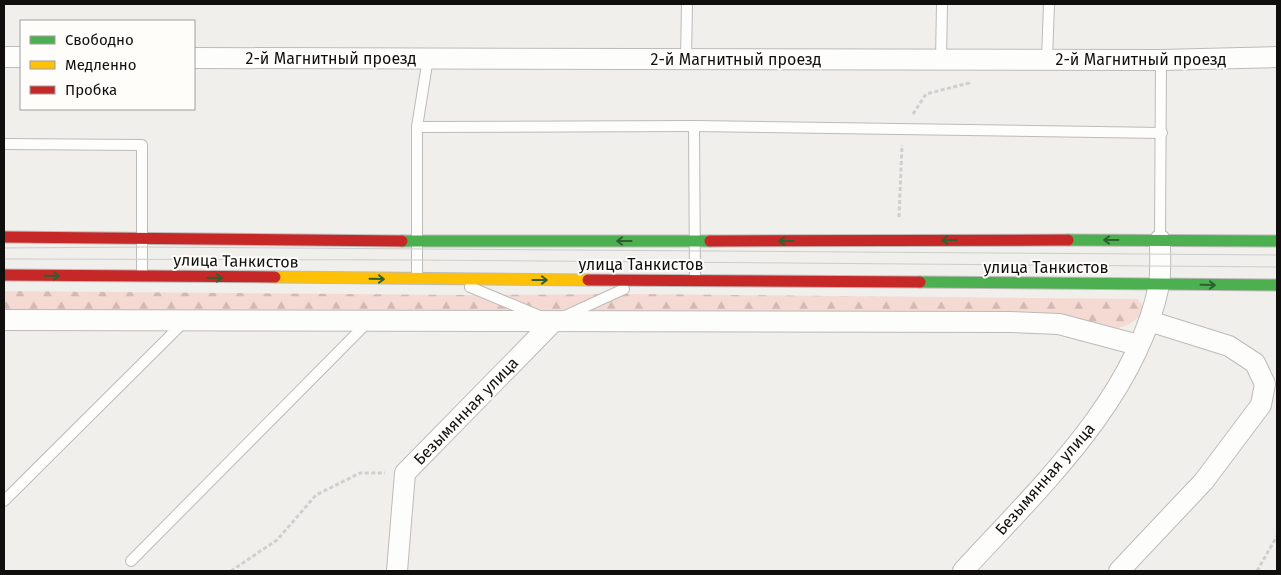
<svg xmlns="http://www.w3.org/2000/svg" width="1281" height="575" viewBox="0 0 1281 575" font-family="'Fira Sans',sans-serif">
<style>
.forest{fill:url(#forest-firs)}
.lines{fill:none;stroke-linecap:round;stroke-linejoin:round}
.lane-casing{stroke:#bdbbb9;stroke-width:12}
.street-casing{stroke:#bdbbb9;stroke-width:22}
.fast-casing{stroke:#bdbbb9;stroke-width:13}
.slow-casing{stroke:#bdbbb9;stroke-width:13}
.jam-casing{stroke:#bdbbb9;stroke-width:13}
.path{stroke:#cfcfcd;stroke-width:3;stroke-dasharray:4 2.5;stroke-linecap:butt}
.lane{stroke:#fdfdfc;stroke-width:10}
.street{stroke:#fdfdfc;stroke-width:20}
.fast{stroke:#4caf50;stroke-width:11}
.slow{stroke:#ffc107;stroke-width:11}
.jam{stroke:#c62828;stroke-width:11}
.tram{stroke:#ccc;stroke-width:1}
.oneway{stroke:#2e5f2f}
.labels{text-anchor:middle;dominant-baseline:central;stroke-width:4;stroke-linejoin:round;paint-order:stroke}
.street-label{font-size:16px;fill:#100f0e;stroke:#fffdfa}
</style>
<defs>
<pattern id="forest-firs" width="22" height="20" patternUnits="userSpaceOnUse" patternTransform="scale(1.25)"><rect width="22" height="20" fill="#f5dad3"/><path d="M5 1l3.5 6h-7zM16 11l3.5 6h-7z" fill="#d1bab4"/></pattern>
</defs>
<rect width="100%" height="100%" fill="#f1efec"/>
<path class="forest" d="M 4,291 L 467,295 L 631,294 L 1138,299 L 1144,308 L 1139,317 L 1128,325 L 1118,328 L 1059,316 L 4,311 Z"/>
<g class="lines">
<defs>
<g id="lane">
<path d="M 686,59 L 687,4"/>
<path d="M 941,59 L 942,4"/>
<path d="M 1047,59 L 1049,4"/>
<path d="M 694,126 L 695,280"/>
<path d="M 417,127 L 694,126 L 1162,133"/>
<path d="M 4,144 L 142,145 L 142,275"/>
<path d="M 1160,239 L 1161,60"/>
<path d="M 417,276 L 417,127 L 428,58"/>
<path d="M 470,287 L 540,316"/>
<path d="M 565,316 L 624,289"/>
<path d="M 4,501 L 184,322"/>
<path d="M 131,561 L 368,322"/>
</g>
<g id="street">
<path d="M 4,57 L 21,57"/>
<path d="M 194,58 L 1161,60 L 1277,57"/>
<path d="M 4,320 L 1010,322 L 1059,324 L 1138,345"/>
<path d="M 397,571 L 405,473 L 553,322"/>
<path d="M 963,571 C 1038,489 1136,399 1159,285 C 1161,272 1160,254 1160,240"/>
<path d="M 1119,571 L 1204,481 L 1261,405 L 1265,384 L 1255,363 L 1229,346 L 1149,321"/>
</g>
<g id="fast">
<path d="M 1068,240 L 1277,241"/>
<path d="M 402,241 L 710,241"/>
<path d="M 920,282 L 1277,285"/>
</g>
<path id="slow" d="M 275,277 L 588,280"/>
<g id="jam">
<path d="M 4,237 L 402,241"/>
<path d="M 710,241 L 1068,240"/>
<path d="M 4,275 L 275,277"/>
<path d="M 588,280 L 920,282"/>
</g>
</defs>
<use href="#lane" class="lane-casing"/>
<use href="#street" class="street-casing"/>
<use href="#fast" class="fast-casing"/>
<use href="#slow" class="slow-casing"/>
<use href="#jam" class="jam-casing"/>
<g class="path">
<path d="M 913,114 L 926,94 L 969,83 L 969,80"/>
<path d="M 899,217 L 902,145"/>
<path d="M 231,571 L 277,540 L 316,495 L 360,473 L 385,473"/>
<path d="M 1257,571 L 1277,536"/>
</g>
<use href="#lane" class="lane"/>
<use href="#street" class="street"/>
<use href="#fast" class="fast"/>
<use href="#slow" class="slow"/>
<use href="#jam" class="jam"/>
<g class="tram">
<path d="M 4,248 L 143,247 L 1277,255"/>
<path d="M 4,259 L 417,260 L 1277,267"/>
</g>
</g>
<defs><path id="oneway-shaft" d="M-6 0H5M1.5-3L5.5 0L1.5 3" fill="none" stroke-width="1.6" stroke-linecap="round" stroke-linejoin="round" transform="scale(1.25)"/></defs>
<g class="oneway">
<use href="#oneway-shaft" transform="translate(949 240) rotate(180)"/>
<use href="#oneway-shaft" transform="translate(1111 240) rotate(180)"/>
<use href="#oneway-shaft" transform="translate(624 241) rotate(180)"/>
<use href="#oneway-shaft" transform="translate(786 241) rotate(180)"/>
<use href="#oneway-shaft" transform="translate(52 276) rotate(1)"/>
<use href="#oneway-shaft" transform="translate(215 278) rotate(1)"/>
<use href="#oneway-shaft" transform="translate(377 279) rotate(1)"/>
<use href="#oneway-shaft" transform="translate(540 280)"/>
<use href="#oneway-shaft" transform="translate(1208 285) rotate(1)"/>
</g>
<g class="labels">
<g class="street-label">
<text x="331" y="58">2-й Магнитный проезд</text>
<text x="736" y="59">2-й Магнитный проезд</text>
<text x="1141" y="59">2-й Магнитный проезд</text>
<text transform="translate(236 261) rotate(1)">улица Танкистов</text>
<text x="641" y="264">улица Танкистов</text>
<text x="1046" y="267">улица Танкистов</text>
<text transform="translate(466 411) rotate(-46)">Безымянная улица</text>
<text transform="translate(1045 479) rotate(-49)">Безымянная улица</text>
</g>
</g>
<rect width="1281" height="575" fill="none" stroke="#100f0e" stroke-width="10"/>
<rect x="20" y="20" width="175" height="90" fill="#fffdfa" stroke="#9f9e9c"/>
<rect x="30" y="36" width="25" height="8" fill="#4caf50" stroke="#9f9e9c"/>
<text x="65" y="45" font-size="15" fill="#100f0e">Свободно</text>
<rect x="30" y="61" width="25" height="8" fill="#ffc107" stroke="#9f9e9c"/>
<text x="65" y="70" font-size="15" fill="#100f0e">Медленно</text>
<rect x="30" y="86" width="25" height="8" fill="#c62828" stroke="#9f9e9c"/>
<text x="65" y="95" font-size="15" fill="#100f0e">Пробка</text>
</svg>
